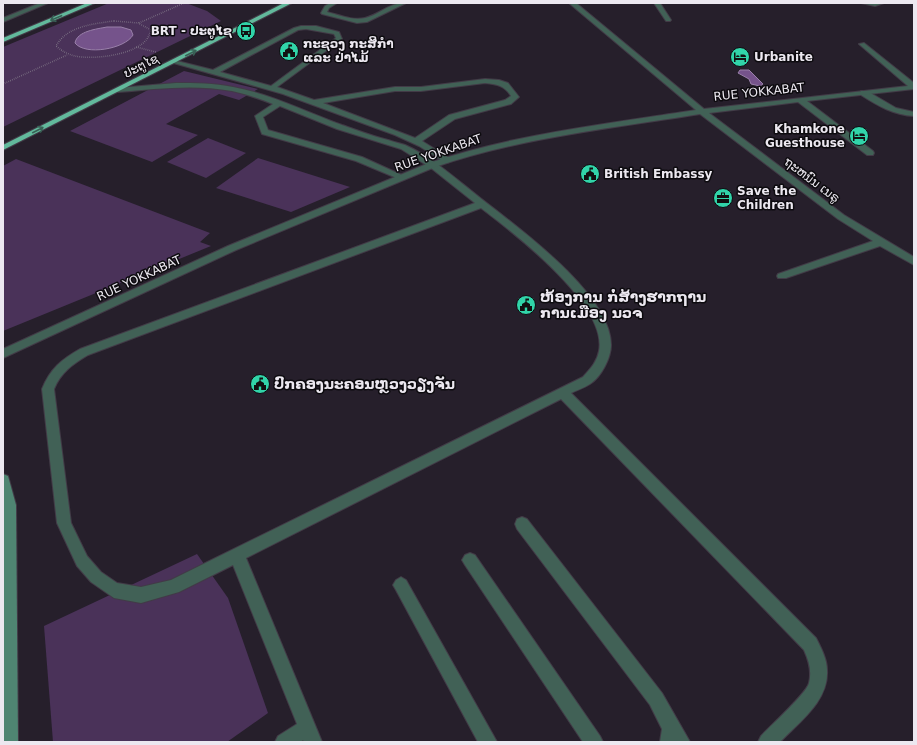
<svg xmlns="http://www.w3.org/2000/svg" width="917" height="745" viewBox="0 0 917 745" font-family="'DejaVu Sans','Noto Sans Lao',sans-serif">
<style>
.green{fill:#4a3259}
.water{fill:#75538b;stroke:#9980a9}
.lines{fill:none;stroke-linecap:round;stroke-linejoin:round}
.lane-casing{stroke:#423b47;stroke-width:2}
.street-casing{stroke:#423b47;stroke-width:2}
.secondary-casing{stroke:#423b47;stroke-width:2}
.highway-casing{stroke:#423b47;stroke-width:2}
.path{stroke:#918c96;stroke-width:1.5;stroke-dasharray:0.5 1.5;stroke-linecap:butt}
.lane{fill:#416156;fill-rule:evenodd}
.street{fill:#416156;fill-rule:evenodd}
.secondary{fill:#4f8572;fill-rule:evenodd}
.highway{fill:#62b99c;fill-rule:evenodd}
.oneway{stroke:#386256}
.labels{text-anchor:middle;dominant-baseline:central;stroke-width:3;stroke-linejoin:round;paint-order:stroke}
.far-poi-label{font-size:12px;font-weight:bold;fill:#ece8f0;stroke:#0d0b0f;text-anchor:start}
.far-street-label{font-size:12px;fill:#ece8f0;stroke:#0d0b0f}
.poi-label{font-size:14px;font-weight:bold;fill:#ece8f0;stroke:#0d0b0f;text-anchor:start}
</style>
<rect width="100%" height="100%" fill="#261f2b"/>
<g class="green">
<path d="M 109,3 L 186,3 L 207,11 L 221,21 L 3,127 L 3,47 Z"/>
<path d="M 184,71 L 258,89 L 239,100 L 219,94 L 166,124 L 198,135 L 152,162 L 70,131 Z"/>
<path d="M 208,138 L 246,153 L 206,178 L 167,162 Z"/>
<path d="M 258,158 L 350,187 L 291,212 L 216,188 Z"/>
<path d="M 16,159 L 210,233 L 200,242 L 211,246 L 3,331 L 3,166 Z"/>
<path d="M 197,554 L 228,598 L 268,713 L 227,742 L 53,742 L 44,626 Z"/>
</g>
<g class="water">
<path d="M 107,27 L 121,27 L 131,30 L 133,35 C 125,49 85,56 75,43 C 77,31 97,29 107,27 Z"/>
<path d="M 740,70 L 749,70 L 763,84 L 760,86 L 751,84 L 749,79 L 738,73 Z"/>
</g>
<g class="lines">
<defs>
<g id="lane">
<path d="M 40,3 L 48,3 L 3,22 L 3,18 Z"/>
<path d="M 330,3 L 337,3 L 329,8 L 327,12 C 339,15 353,21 365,18 C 381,14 388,3 406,3 L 367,22 L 357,23 L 322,14 L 321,13 L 325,6 Z"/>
<path d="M 654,3 L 660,3 L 671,20 L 670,21 L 666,21 Z"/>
<path d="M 861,3 L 884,3 L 875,6 Z"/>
<path d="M 301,26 L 316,26 L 339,32 L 342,39 L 277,87 L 314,100 L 395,87 L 421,87 L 485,79 L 499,80 L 508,83 L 519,97 L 511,104 L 455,119 L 422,141 L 449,158 L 450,160 L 449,162 L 446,163 L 419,146 L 395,135 L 283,94 L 170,62 L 173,60 L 213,70 L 294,28 ZM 306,29 L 334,34 L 336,38 L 271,86 L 220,72 L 298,30 ZM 485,83 C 497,84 505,86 511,96 L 505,100 L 449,115 L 415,138 L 323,103 L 395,91 L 421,91 Z"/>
<path d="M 176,83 C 195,83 214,83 233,87 C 271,94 306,112 342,125 C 357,130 372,136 388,140 C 393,142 399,143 405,145 C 432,157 456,179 479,197 C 517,227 611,294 611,345 C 611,358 601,377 590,384 C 584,388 577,390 571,393 L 816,638 C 821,648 827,659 827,670 C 829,701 799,722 780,742 L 758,742 L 761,736 C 770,726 807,693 809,683 C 812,671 809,661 804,650 L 561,399 L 246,558 L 322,742 L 304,742 L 303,740 L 301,742 L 275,742 L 278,736 L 297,724 L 233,565 L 179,592 L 141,603 L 114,598 L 91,582 L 77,566 L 57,523 L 42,389 C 50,369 62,359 80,349 L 475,203 L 431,168 L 401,149 L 337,129 L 280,106 L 263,117 L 268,130 L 362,157 L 406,177 L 405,179 L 399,179 L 356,161 L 262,134 L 255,116 L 273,104 C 260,99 246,94 232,91 C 194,84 156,89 118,92 L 114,90 L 118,88 ZM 481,208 C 514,233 608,305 599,351 C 597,362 590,369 583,377 L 171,580 L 141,587 L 117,583 L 101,572 L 87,556 L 71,523 L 54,389 C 61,372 73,364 88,355 Z"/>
<path d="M 861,91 L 867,91 L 896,108 L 914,112 L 914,116 C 894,115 878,106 861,95 Z"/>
<path d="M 522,517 L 527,519 L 662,693 L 690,742 L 660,742 L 662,729 L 650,705 L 517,529 L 515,524 L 517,519 Z"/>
<path d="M 470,553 L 475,555 L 600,736 L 603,742 L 583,742 L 465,565 L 462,560 L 465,555 Z"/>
<path d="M 401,577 L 406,580 L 497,742 L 478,742 L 396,590 L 393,585 L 396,580 Z"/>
</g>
<path id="street" d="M 569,3 L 576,3 L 704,109 L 908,86 L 859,44 L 864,43 L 914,83 L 914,89 L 807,101 L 873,151 L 874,153 L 873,155 L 867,155 L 798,102 L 709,113 L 844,215 L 914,257 L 914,265 L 880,246 L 786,278 L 778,278 L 777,276 L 778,274 L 873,241 L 838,219 L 700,114 C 613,128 519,138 435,167 L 236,250 L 3,358 L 3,349 L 228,246 L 429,163 C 515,134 607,124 696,110 Z"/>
<path id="secondary" d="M 3,474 L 8,476 L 16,505 L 18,742 L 3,742 Z"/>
<g id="highway">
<path d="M 87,3 L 95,3 L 3,42 L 3,38 Z"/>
<path d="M 284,3 L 292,3 L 3,150 L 3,145 Z"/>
</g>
</defs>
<use href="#lane" class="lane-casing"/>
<use href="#street" class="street-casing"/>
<use href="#secondary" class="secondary-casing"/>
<use href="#highway" class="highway-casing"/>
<g class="path">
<path d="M 114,21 L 138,23 L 151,30 C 150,33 149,36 147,39 C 135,55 94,60 75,56 C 67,54 62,51 56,46 C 67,26 93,24 114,21 Z"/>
<path d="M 139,23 L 184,3"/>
<path d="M 136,47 L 156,52"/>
<path d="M 3,84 L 67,55"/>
</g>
<use href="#lane" class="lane"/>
<use href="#street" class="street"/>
<use href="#secondary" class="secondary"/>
<use href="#highway" class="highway"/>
</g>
<defs><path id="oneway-shaft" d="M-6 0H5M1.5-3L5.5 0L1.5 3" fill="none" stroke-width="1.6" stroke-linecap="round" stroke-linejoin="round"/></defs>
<g class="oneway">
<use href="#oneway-shaft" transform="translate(56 18) rotate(157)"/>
<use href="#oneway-shaft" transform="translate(191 53) rotate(-27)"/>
<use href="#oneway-shaft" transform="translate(38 130) rotate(-27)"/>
</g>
<defs>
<symbol id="bus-disc" viewBox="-11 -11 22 22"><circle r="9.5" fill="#31d4a9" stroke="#0d0b0f"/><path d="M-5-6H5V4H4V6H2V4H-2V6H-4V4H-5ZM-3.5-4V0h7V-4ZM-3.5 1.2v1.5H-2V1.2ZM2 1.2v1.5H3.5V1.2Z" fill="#111"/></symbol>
<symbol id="civic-disc" viewBox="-11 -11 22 22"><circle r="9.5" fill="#31d4a9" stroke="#0d0b0f"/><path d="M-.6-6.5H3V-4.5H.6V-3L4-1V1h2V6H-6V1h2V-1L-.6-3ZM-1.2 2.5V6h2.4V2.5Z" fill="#111"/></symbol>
<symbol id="hotel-disc" viewBox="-11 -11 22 22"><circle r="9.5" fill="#31d4a9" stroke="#0d0b0f"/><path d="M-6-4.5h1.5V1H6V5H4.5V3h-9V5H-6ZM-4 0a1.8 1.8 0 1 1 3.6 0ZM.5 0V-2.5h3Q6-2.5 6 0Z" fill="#111"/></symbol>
<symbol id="office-disc" viewBox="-11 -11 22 22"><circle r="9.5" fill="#31d4a9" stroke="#0d0b0f"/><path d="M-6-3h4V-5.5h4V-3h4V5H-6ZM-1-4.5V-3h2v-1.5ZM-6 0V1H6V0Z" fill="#111"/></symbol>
</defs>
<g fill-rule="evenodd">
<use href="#bus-disc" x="235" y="20" width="22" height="22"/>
<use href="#civic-disc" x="278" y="40" width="22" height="22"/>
<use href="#hotel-disc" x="729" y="46" width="22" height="22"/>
<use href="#hotel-disc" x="848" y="125" width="22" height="22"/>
<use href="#civic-disc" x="579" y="163" width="22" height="22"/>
<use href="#office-disc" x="712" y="187" width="22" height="22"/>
<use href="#civic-disc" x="515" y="294" width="22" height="22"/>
<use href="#civic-disc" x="249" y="373" width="22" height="22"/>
</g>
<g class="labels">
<g class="far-poi-label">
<text x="232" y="31" text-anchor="end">BRT - ປະຕູໄຊ</text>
<text x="303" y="44">ກະຊວງ ກະສິກຳ<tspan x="303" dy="14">ແລະ ປ່າໄມ້</tspan></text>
<text x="754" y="57">Urbanite</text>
<text x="845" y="129" text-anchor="end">Khamkone<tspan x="845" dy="14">Guesthouse</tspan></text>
<text x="604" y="174">British Embassy</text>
<text x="737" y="191">Save the<tspan x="737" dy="14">Children</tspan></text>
</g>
<g class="far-street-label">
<text transform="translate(141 66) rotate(-27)">ປະຕູໄຊ</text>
<text transform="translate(759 92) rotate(-6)">RUE YOKKABAT</text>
<text transform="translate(438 153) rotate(-19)">RUE YOKKABAT</text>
<text transform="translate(812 180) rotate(37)">ຖະຫນົນ ເນຣູ</text>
<text transform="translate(139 278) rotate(-25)">RUE YOKKABAT</text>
</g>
<g class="poi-label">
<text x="540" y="297">ຫ້ອງການ ກໍ່ສ້າງຮາກຖານ<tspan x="540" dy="16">ການເມືອງ ນວຈ</tspan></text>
<text x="274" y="384">ປົກຄອງນະຄອນຫຼວງວຽງຈັນ</text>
</g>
</g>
<rect width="917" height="745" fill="none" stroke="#ece8f0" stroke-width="8"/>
</svg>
